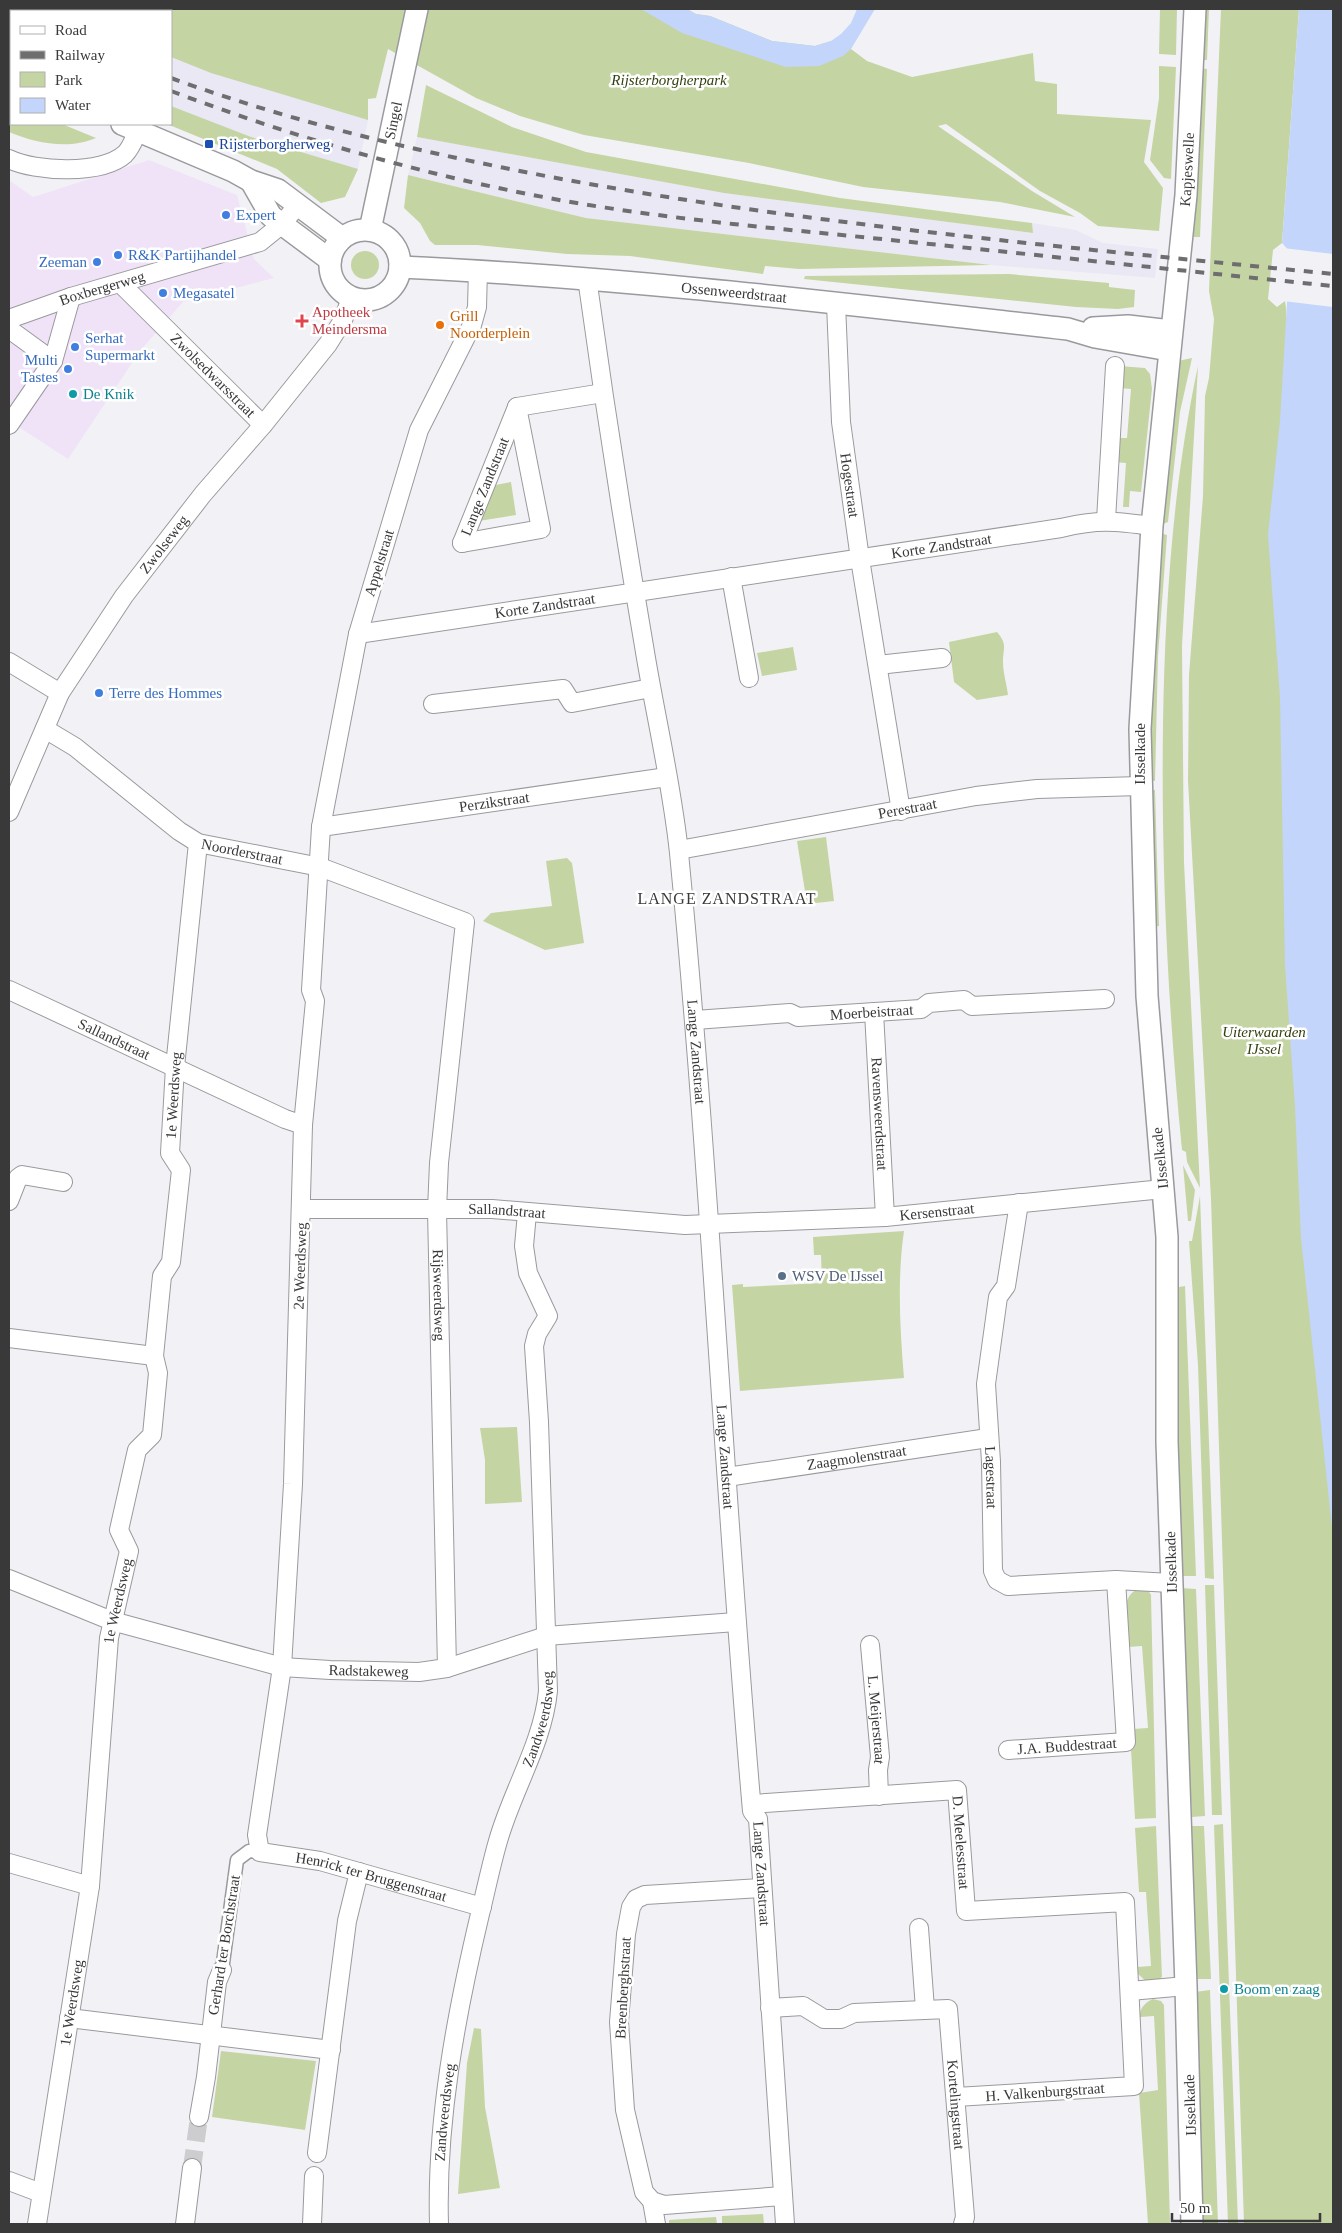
<svg xmlns="http://www.w3.org/2000/svg" width="1342" height="2233" viewBox="0 0 1342 2233" font-family="Georgia,serif">
<style>
.commercial{fill:#f0e3f8}
.built{fill:#e9e8f4}
.green{fill:#c4d5a3}
.water{fill:#c3d5fb}
.pier{fill:#f2f2f6}
.lines{fill:none;stroke-linecap:round;stroke-linejoin:round}
.minor-tunnel{stroke:#cdcdd0;stroke-width:18;stroke-dasharray:18 9;stroke-linecap:butt}
.pedestrian-casing{stroke:#9a9a9e;stroke-width:15}
.minor-casing{stroke:#9a9a9e;stroke-width:20}
.tertiary-casing{stroke:#9a9a9e;stroke-width:24}
.pedestrian{stroke:#fff;stroke-width:12}
.minor{stroke:#fff;stroke-width:18}
.tertiary{stroke:#fff;stroke-width:21}
.rail{stroke:#6e6e70;stroke-width:4;stroke-dasharray:9 9;stroke-linecap:butt}
.transit-dot{fill:#1a4fb4;stroke:#fff;stroke-width:2}
.shop-dot{fill:#3f7fe0;stroke:#fff;stroke-width:2}
.health-dot{fill:#e0444e;stroke:#fff;stroke-width:2}
.food-dot{fill:#e8710a;stroke:#fff;stroke-width:2}
.culture-dot{fill:#0f9aa8;stroke:#fff;stroke-width:2}
.service-dot{fill:#5c6f8a;stroke:#fff;stroke-width:2}
.labels{text-anchor:middle;dominant-baseline:central;stroke-width:5;stroke-linejoin:round;paint-order:stroke}
.park-label{font-size:15px;font-style:italic;fill:#32400e;stroke:#fff}
.street-label{font-size:15px;fill:#39393a;stroke:#fff}
.transit-label{font-size:15px;fill:#164399;stroke:#fff;text-anchor:start}
.shop-label{font-size:15px;fill:#366cbe;stroke:#fff;text-anchor:start}
.health-label{font-size:15px;fill:#be3a42;stroke:#fff;text-anchor:start}
.food-label{font-size:15px;fill:#c56008;stroke:#fff;text-anchor:start}
.culture-label{font-size:15px;fill:#0d838f;stroke:#fff;text-anchor:start}
.service-label{font-size:15px;fill:#4e5e75;stroke:#fff;text-anchor:start}
.neighbourhood-label{font-size:16px;letter-spacing:1px;fill:#39393a;stroke:#fff}
</style>
<rect width="100%" height="100%" fill="#f2f2f6"/>
<path class="commercial" d="M 149,160 L 237,195 L 254,259 L 274,278 L 183,302 L 140,351 L 68,459 L 17,426 L 9,412 L 9,180 L 33,197 Z"/>
<g class="built">
<path d="M 9,9 L 102,9 L 108,11 L 11,11 L 11,58 L 9,57 Z"/>
<path d="M 171,36 L 368,99 L 368,120 L 358,169 L 347,193 L 289,178 L 277,169 L 167,124 L 171,124 Z"/>
<path d="M 417,137 L 724,193 L 1033,233 L 1032,223 L 1076,230 L 1103,243 L 1158,249 L 1155,278 L 991,265 L 586,218 L 408,175 Z"/>
</g>
<g class="green">
<path d="M 49,9 L 687,9 L 696,14 L 710,16 L 772,41 L 815,46 L 831,41 L 851,49 L 867,61 L 912,77 L 1033,53 L 1035,81 L 1057,84 L 1057,114 L 1151,120 L 1144,162 L 1163,188 L 1159,231 L 1098,226 L 1080,213 L 1040,191 L 946,124 L 938,126 L 1032,191 L 1075,217 L 1000,202 L 863,187 L 749,163 L 584,135 L 520,116 L 476,98 L 388,49 L 376,98 L 368,99 L 368,120 L 211,73 L 171,57 L 171,11 L 55,11 Z"/>
<path d="M 1160,9 L 1177,9 L 1176,55 L 1159,54 Z"/>
<path d="M 1204,9 L 1209,9 L 1207,60 L 1201,60 Z"/>
<path d="M 1221,9 L 1299,9 L 1282,243 L 1273,250 L 1268,299 L 1277,307 L 1285,301 L 1286,308 L 1333,1343 L 1333,2224 L 1244,2224 L 1211,1199 L 1188,781 L 1189,675 L 1203,496 L 1205,396 L 1209,378 L 1214,319 L 1209,291 Z"/>
<path d="M 1159,66 L 1176,67 L 1171,179 L 1164,178 L 1150,160 L 1159,98 Z"/>
<path d="M 1201,68 L 1207,69 L 1200,237 L 1191,237 Z"/>
<path d="M 426,85 L 512,127 L 586,152 L 840,198 L 1032,223 L 1033,233 L 724,193 L 417,137 Z"/>
<path d="M 9,101 L 11,103 L 11,124 L 62,124 L 96,138 C 68,150 35,143 9,132 Z"/>
<path d="M 171,106 L 251,137 L 358,169 L 345,197 L 321,203 L 277,169 L 167,124 L 171,124 Z"/>
<path d="M 408,175 L 586,218 L 991,265 L 799,269 L 765,266 L 763,274 L 630,256 L 567,254 L 477,245 L 435,245 L 430,241 L 420,223 L 404,208 Z"/>
<circle cx="365" cy="265" r="14"/>
<path d="M 1009,274 L 1109,283 L 1109,287 L 1135,290 L 1134,307 L 1118,309 L 1076,307 L 804,279 L 805,276 Z"/>
<path d="M 1192,358 L 1180,412 L 1168,522 L 1163,524 L 1161,522 L 1178,361 Z"/>
<path d="M 1120,366 L 1145,368 L 1150,374 L 1152,389 L 1141,492 L 1130,491 L 1129,507 L 1123,507 L 1126,463 L 1114,462 L 1115,438 L 1127,438 L 1131,389 L 1119,388 Z"/>
<path d="M 1198,366 L 1182,646 L 1184,862 L 1200,1188 L 1187,1162 L 1186,1152 L 1182,1150 C 1168,1008 1161,867 1163,724 C 1165,603 1173,483 1198,366 Z"/>
<path d="M 511,482 L 516,515 L 479,521 L 490,486 Z"/>
<path d="M 1160,533 L 1167,535 L 1158,656 L 1155,781 L 1148,780 Z"/>
<path d="M 997,632 C 1008,645 1003,648 1003,662 C 1003,673 1007,685 1008,695 L 977,700 L 954,682 L 949,642 Z"/>
<path d="M 793,647 L 797,670 L 762,676 L 757,653 Z"/>
<path d="M 1149,789 L 1155,790 L 1159,926 L 1152,927 Z"/>
<path d="M 826,837 L 834,901 L 807,904 L 797,841 Z"/>
<path d="M 567,858 L 572,863 L 584,943 L 545,950 L 483,921 L 491,913 L 552,906 L 546,861 Z"/>
<path d="M 1183,1165 L 1195,1190 L 1191,1221 L 1188,1221 Z"/>
<path d="M 1200,1196 L 1214,1579 L 1205,1578 L 1198,1365 L 1189,1241 L 1192,1241 Z"/>
<path d="M 904,1231 C 897,1279 900,1330 904,1378 L 740,1391 L 732,1285 L 743,1284 L 743,1287 L 822,1283 L 821,1255 L 814,1255 L 813,1237 Z"/>
<path d="M 1185,1286 L 1196,1576 L 1180,1576 L 1173,1375 L 1179,1287 Z"/>
<path d="M 517,1427 L 522,1502 L 485,1504 L 485,1460 L 480,1428 Z"/>
<path d="M 1205,1585 L 1214,1585 L 1222,1815 L 1212,1815 Z"/>
<path d="M 1181,1588 L 1196,1589 L 1205,1816 L 1192,1817 Z"/>
<path d="M 1138,1589 L 1148,1590 L 1151,1595 L 1156,1818 L 1135,1819 L 1130,1732 L 1133,1729 L 1148,1728 L 1142,1646 L 1128,1647 C 1127,1629 1118,1597 1138,1589 Z"/>
<path d="M 1223,1824 L 1238,2224 L 1228,2224 L 1214,1825 Z"/>
<path d="M 1156,1826 L 1162,1977 L 1158,1980 L 1147,1982 L 1138,1974 L 1137,1967 L 1151,1966 L 1146,1892 L 1139,1892 L 1135,1828 Z"/>
<path d="M 1192,1826 L 1204,1826 L 1211,1979 L 1195,1979 Z"/>
<path d="M 1210,1990 L 1218,2224 L 1200,2224 L 1195,1992 Z"/>
<path d="M 1153,1999 L 1161,2001 L 1164,2005 L 1170,2224 L 1148,2224 L 1139,2093 L 1158,2090 L 1154,2016 L 1140,2017 C 1139,2008 1146,2002 1153,1999 Z"/>
<path d="M 474,2028 L 481,2029 L 485,2107 L 500,2188 L 458,2194 L 467,2063 Z"/>
<path d="M 221,2051 L 316,2061 L 305,2130 L 212,2117 Z"/>
<path d="M 763,2214 L 764,2224 L 722,2224 L 722,2216 Z"/>
<path d="M 716,2217 L 717,2224 L 669,2224 L 669,2220 Z"/>
</g>
<g class="water">
<path d="M 641,9 L 687,9 L 696,14 L 710,16 L 772,41 L 815,46 L 831,41 L 841,34 L 851,23 L 857,9 L 875,9 L 851,49 L 843,56 L 819,66 L 786,67 L 682,33 Z"/>
<path d="M 1299,9 L 1333,9 L 1333,1537 L 1301,1238 L 1295,1106 L 1285,965 L 1280,697 L 1268,535 L 1280,421 L 1290,252 L 1282,243 Z"/>
</g>
<path class="pier" d="M 1283,248 L 1333,254 L 1333,307 L 1283,301 L 1287,253 Z"/>
<g class="lines">
<path class="minor-tunnel" d="M 192,2168 L 199,2117"/>
<defs>
<path id="pedestrian" d="M 222,1970 L 237,1860 L 249,1851 L 260,1852"/>
<g id="minor">
<path d="M 9,159 C 35,172 102,175 125,154 C 131,148 134,139 138,131"/>
<path id="s1" d="M 478,270 L 477,307 L 472,325 L 419,430 L 358,634 L 321,827 L 311,990 L 315,1001 L 303,1125 L 293,1484 L 282,1667 L 257,1835 L 260,1852 L 320,1861 L 482,1907"/>
<path id="s2" d="M 587,278 C 604,401 623,524 644,646 C 655,715 672,784 679,853 C 710,1172 724,1492 752,1811 L 758,1819 L 785,2224"/>
<path id="s3" d="M 120,283 L 263,425"/>
<path id="s4" d="M 836,304 L 841,422 L 860,559 L 901,811"/>
<path id="s5" d="M 9,319 L 71,297 L 260,242 L 281,225 L 298,205"/>
<path d="M 9,329 L 53,361"/>
<path d="M 517,407 L 603,393"/>
<path d="M 9,425 L 53,361 L 71,297"/>
<path d="M 1106,520 L 1115,366"/>
<path d="M 462,543 L 541,529 L 517,407"/>
<path id="s6" d="M 462,543 L 517,407"/>
<path d="M 731,577 L 749,678"/>
<path id="s7" d="M 358,634 L 1061,528 C 1098,519 1115,521 1152,526"/>
<path d="M 9,662 L 60,693"/>
<path d="M 878,665 L 942,658"/>
<path d="M 433,704 L 563,689 L 572,703 L 651,688"/>
<path id="s8" d="M 45,729 L 75,747 L 179,831 L 198,843 L 320,867 L 465,922 L 439,1163 L 437,1210 L 447,1668"/>
<path id="s9" d="M 9,812 L 60,693 L 124,596 L 203,494 L 263,425 L 328,344 L 343,320 L 351,298"/>
<path id="s10" d="M 321,827 L 667,777"/>
<path id="s11" d="M 679,850 L 976,796 L 1037,789 L 1140,786"/>
<path id="s12" d="M 9,990 L 285,1119 L 303,1125"/>
<path id="s13" d="M 874,1012 L 885,1217"/>
<path id="s14" d="M 695,1020 L 790,1013 L 798,1017 L 921,1009 L 929,1003 L 964,1000 L 972,1006 L 1105,999"/>
<path d="M 9,1201 L 18,1178 L 22,1175 L 63,1182"/>
<path id="s15" d="M 1019,1203 L 1006,1286 L 998,1297 L 986,1384 L 991,1462 L 993,1571 L 997,1580 L 1008,1586 L 1116,1580 L 1171,1583"/>
<path id="s16" d="M 302,1209 L 492,1209 L 685,1225 L 885,1217 L 1163,1189"/>
<path d="M 9,1338 L 154,1356"/>
<path id="s17" d="M 727,1477 L 988,1438"/>
<path id="s18" d="M 9,1579 L 112,1621 L 282,1667 L 330,1670 L 419,1672 L 447,1668 L 546,1636 L 736,1622"/>
<path id="s19" d="M 870,1645 L 880,1757 L 878,1770 L 879,1796"/>
<path id="s20" d="M 1008,1750 L 1126,1742 L 1116,1580"/>
<path id="s21" d="M 752,1804 L 957,1790 L 966,1911 L 1125,1902 L 1134,2086 L 956,2097"/>
<path d="M 9,1863 L 90,1886"/>
<path d="M 761,1888 L 645,1895 L 636,1899 L 631,1907 L 626,1934 L 619,2022 L 625,2110 L 644,2192 L 652,2201 L 664,2205 L 783,2196"/>
<path d="M 919,1928 L 925,2009"/>
<path d="M 1130,1991 L 1186,1986"/>
<path id="s22" d="M 770,2008 L 803,2006 L 824,2019 L 841,2019 L 854,2013 L 948,2009 L 965,2217 L 963,2224"/>
<path d="M 69,2018 L 331,2050"/>
<path d="M 199,2117 L 206,2077 L 217,1982 L 222,1970"/>
<path d="M 317,2153 L 347,1921 L 359,1872"/>
<path d="M 9,2181 L 41,2193"/>
<path d="M 652,2201 L 656,2224"/>
<path id="s23" d="M 37,2224 L 90,1886 L 109,1638 L 129,1551 L 119,1530 L 137,1450 L 152,1435 L 158,1373 L 154,1356 L 162,1276 L 171,1262 L 181,1170 L 170,1153 L 175,1067 L 198,843"/>
<path d="M 185,2224 L 192,2168"/>
<path d="M 312,2224 L 314,2176"/>
<path id="s24" d="M 439,2224 C 436,2121 456,2015 480,1914 C 486,1890 491,1865 498,1841 C 512,1791 543,1743 548,1691 L 539,1422 L 534,1346 L 537,1334 L 548,1316 L 528,1273 L 524,1246 L 527,1213"/>
</g>
<g id="tertiary">
<path d="M 9,76 L 11,77"/>
<path d="M 122,124 L 233,171 L 251,181 L 278,190 L 342,238"/>
<path d="M 251,181 L 271,216 L 330,260"/>
<circle cx="365" cy="265" r="35"/>
<path id="s25" d="M 370,230 L 417,9"/>
<path id="s26" d="M 400,267 C 623,277 846,304 1068,329 L 1095,337 L 1169,350"/>
<path d="M 1093,328 L 1128,326 L 1171,331"/>
<path id="s27" d="M 1192,2224 L 1186,1986 L 1167,1442 L 1167,1237 L 1147,996 L 1140,729 L 1152,526 L 1186,195 L 1195,9"/>
</g>
</defs>
<use href="#pedestrian" class="pedestrian-casing"/>
<use href="#minor" class="minor-casing"/>
<use href="#tertiary" class="tertiary-casing"/>
<use href="#pedestrian" class="pedestrian"/>
<use href="#minor" class="minor"/>
<use href="#tertiary" class="tertiary"/>
<g class="rail">
<path d="M 9,9 L 14,11"/>
<path d="M 9,22 L 11,23"/>
<path d="M 171,78 C 300,125 433,155 567,180 C 821,226 1077,248 1333,274"/>
<path d="M 171,91 C 296,138 423,175 554,199 C 675,221 798,230 920,243 C 1057,257 1195,272 1333,286"/>
</g>
</g>
<rect class="transit-dot" x="204" y="139" width="10" height="10" rx="2.5"/>
<g class="shop-dot">
<circle cx="226" cy="215" r="5"/>
<circle cx="118" cy="255" r="5"/>
<circle cx="97" cy="262" r="5"/>
<circle cx="163" cy="293" r="5"/>
<circle cx="75" cy="347" r="5"/>
<circle cx="68" cy="369" r="5"/>
<circle cx="99" cy="693" r="5"/>
</g>
<path class="health-dot" d="M299.5 313.5h5v5h5v5h-5v5h-5v-5h-5v-5h5z"/>
<circle class="food-dot" cx="440" cy="325" r="5"/>
<g class="culture-dot">
<circle cx="73" cy="394" r="5"/>
<circle cx="1224" cy="1989" r="5"/>
</g>
<circle class="service-dot" cx="782" cy="1276" r="5"/>
<g class="labels">
<g class="park-label">
<text x="669" y="80">Rijsterborgherpark</text>
<text x="1264" y="1032">Uiterwaarden<tspan x="1264" dy="17">IJssel</tspan></text>
</g>
<g class="street-label">
<text stroke="none"><textPath href="#s25" startOffset="112">Singel</textPath></text>
<text stroke="none"><textPath href="#s27" startOffset="2058">Kapjeswelle</textPath></text>
<text stroke="none"><textPath href="#s5" startOffset="98">Boxbergerweg</textPath></text>
<text stroke="none"><textPath href="#s26" startOffset="335">Ossenweerdstraat</textPath></text>
<text stroke="none"><textPath href="#s3" startOffset="131">Zwolsedwarsstraat</textPath></text>
<text stroke="none"><textPath href="#s4" startOffset="182">Hogestraat</textPath></text>
<text stroke="none"><textPath href="#s6" startOffset="61">Lange Zandstraat</textPath></text>
<text stroke="none"><textPath href="#s9" startOffset="311">Zwolseweg</textPath></text>
<text stroke="none"><textPath href="#s7" startOffset="590">Korte Zandstraat</textPath></text>
<text transform="translate(379 563) rotate(-73)">Appelstraat</text>
<text stroke="none"><textPath href="#s7" startOffset="189">Korte Zandstraat</textPath></text>
<text transform="translate(1140 754) rotate(-90)">IJsselkade</text>
<text stroke="none"><textPath href="#s10" startOffset="175">Perzikstraat</textPath></text>
<text stroke="none"><textPath href="#s11" startOffset="232">Perestraat</textPath></text>
<text stroke="none"><textPath href="#s8" startOffset="236">Noorderstraat</textPath></text>
<text stroke="none"><textPath href="#s14" startOffset="178">Moerbeistraat</textPath></text>
<text stroke="none"><textPath href="#s12" startOffset="116">Sallandstraat</textPath></text>
<text stroke="none"><textPath href="#s2" startOffset="782">Lange Zandstraat</textPath></text>
<text stroke="none"><textPath href="#s23" startOffset="1154">1e Weerdsweg</textPath></text>
<text stroke="none"><textPath href="#s13" startOffset="102">Ravensweerdstraat</textPath></text>
<text transform="translate(1160 1158) rotate(-96)">IJsselkade</text>
<text stroke="none"><textPath href="#s16" startOffset="636">Kersenstraat</textPath></text>
<text stroke="none"><textPath href="#s16" startOffset="205">Sallandstraat</textPath></text>
<text transform="translate(300 1266) rotate(-88)">2e Weerdsweg</text>
<text stroke="none"><textPath href="#s8" startOffset="845">Rijsweerdsweg</textPath></text>
<text stroke="none"><textPath href="#s2" startOffset="1188">Lange Zandstraat</textPath></text>
<text stroke="none"><textPath href="#s17" startOffset="131">Zaagmolenstraat</textPath></text>
<text stroke="none"><textPath href="#s15" startOffset="279">Lagestraat</textPath></text>
<text transform="translate(1171 1562) rotate(-92)">IJsselkade</text>
<text stroke="none"><textPath href="#s23" startOffset="629">1e Weerdsweg</textPath></text>
<text stroke="none"><textPath href="#s18" startOffset="374">Radstakeweg</textPath></text>
<text stroke="none"><textPath href="#s24" startOffset="518">Zandweerdsweg</textPath></text>
<text stroke="none"><textPath href="#s19" startOffset="75">L. Meijerstraat</textPath></text>
<text stroke="none"><textPath href="#s20" startOffset="59">J.A. Buddestraat</textPath></text>
<text stroke="none"><textPath href="#s21" startOffset="258">D. Meelesstraat</textPath></text>
<text stroke="none"><textPath href="#s2" startOffset="1608">Lange Zandstraat</textPath></text>
<text stroke="none"><textPath href="#s1" startOffset="1726">Henrick ter Bruggenstraat</textPath></text>
<text transform="translate(224 1945) rotate(-81)">Gerhard ter Borchstraat</text>
<text transform="translate(623 1988) rotate(-87)">Breenberghstraat</text>
<text stroke="none"><textPath href="#s23" startOffset="224">1e Weerdsweg</textPath></text>
<text transform="translate(1045 2092) rotate(-4)">H. Valkenburgstraat</text>
<text stroke="none"><textPath href="#s22" startOffset="279">Kortelingstraat</textPath></text>
<text transform="translate(1190 2105) rotate(-92)">IJsselkade</text>
<text stroke="none"><textPath href="#s24" startOffset="112">Zandweerdsweg</textPath></text>
</g>
<g class="transit-label">
<text x="219" y="144">Rijsterborgherweg</text>
</g>
<g class="shop-label">
<text x="236" y="215">Expert</text>
<text x="128" y="255">R&amp;K Partijhandel</text>
<text x="87" y="262" text-anchor="end">Zeeman</text>
<text x="173" y="293">Megasatel</text>
<text x="85" y="338">Serhat<tspan x="85" dy="17">Supermarkt</tspan></text>
<text x="58" y="360" text-anchor="end">Multi<tspan x="58" dy="17">Tastes</tspan></text>
<text x="109" y="693">Terre des Hommes</text>
</g>
<g class="health-label">
<text x="312" y="312">Apotheek<tspan x="312" dy="17">Meindersma</tspan></text>
</g>
<g class="food-label">
<text x="450" y="316">Grill<tspan x="450" dy="17">Noorderplein</tspan></text>
</g>
<g class="culture-label">
<text x="83" y="394">De Knik</text>
<text x="1234" y="1989">Boom en zaag</text>
</g>
<g class="service-label">
<text x="792" y="1276">WSV De IJssel</text>
</g>
<g class="neighbourhood-label">
<text x="727" y="898">LANGE ZANDSTRAAT</text>
</g>
</g>
<rect width="1342" height="2233" fill="none" stroke="#39393a" stroke-width="20"/>
<rect x="10" y="10" width="162" height="115" fill="#ffffff" stroke="#b0b0b0"/>
<rect x="20" y="26" width="25" height="8" fill="#ffffff" stroke="#b0b0b0"/>
<text x="55" y="35" font-size="15" fill="#39393a">Road</text>
<rect x="20" y="51" width="25" height="8" fill="#6e6e70" stroke="#b0b0b0"/>
<text x="55" y="60" font-size="15" fill="#39393a">Railway</text>
<rect x="20" y="72" width="25" height="15" fill="#c4d5a3" stroke="#b0b0b0"/>
<text x="55" y="85" font-size="15" fill="#39393a">Park</text>
<rect x="20" y="98" width="25" height="15" fill="#c3d5fb" stroke="#b0b0b0"/>
<text x="55" y="110" font-size="15" fill="#39393a">Water</text>
<path d="M1172 2213v8h148v-8" fill="none" stroke="#39393a" stroke-width="2.5"/>
<text x="1180" y="2213" font-size="15" fill="#39393a" stroke="#ffffff" stroke-width="4" paint-order="stroke">50 m</text>
</svg>
